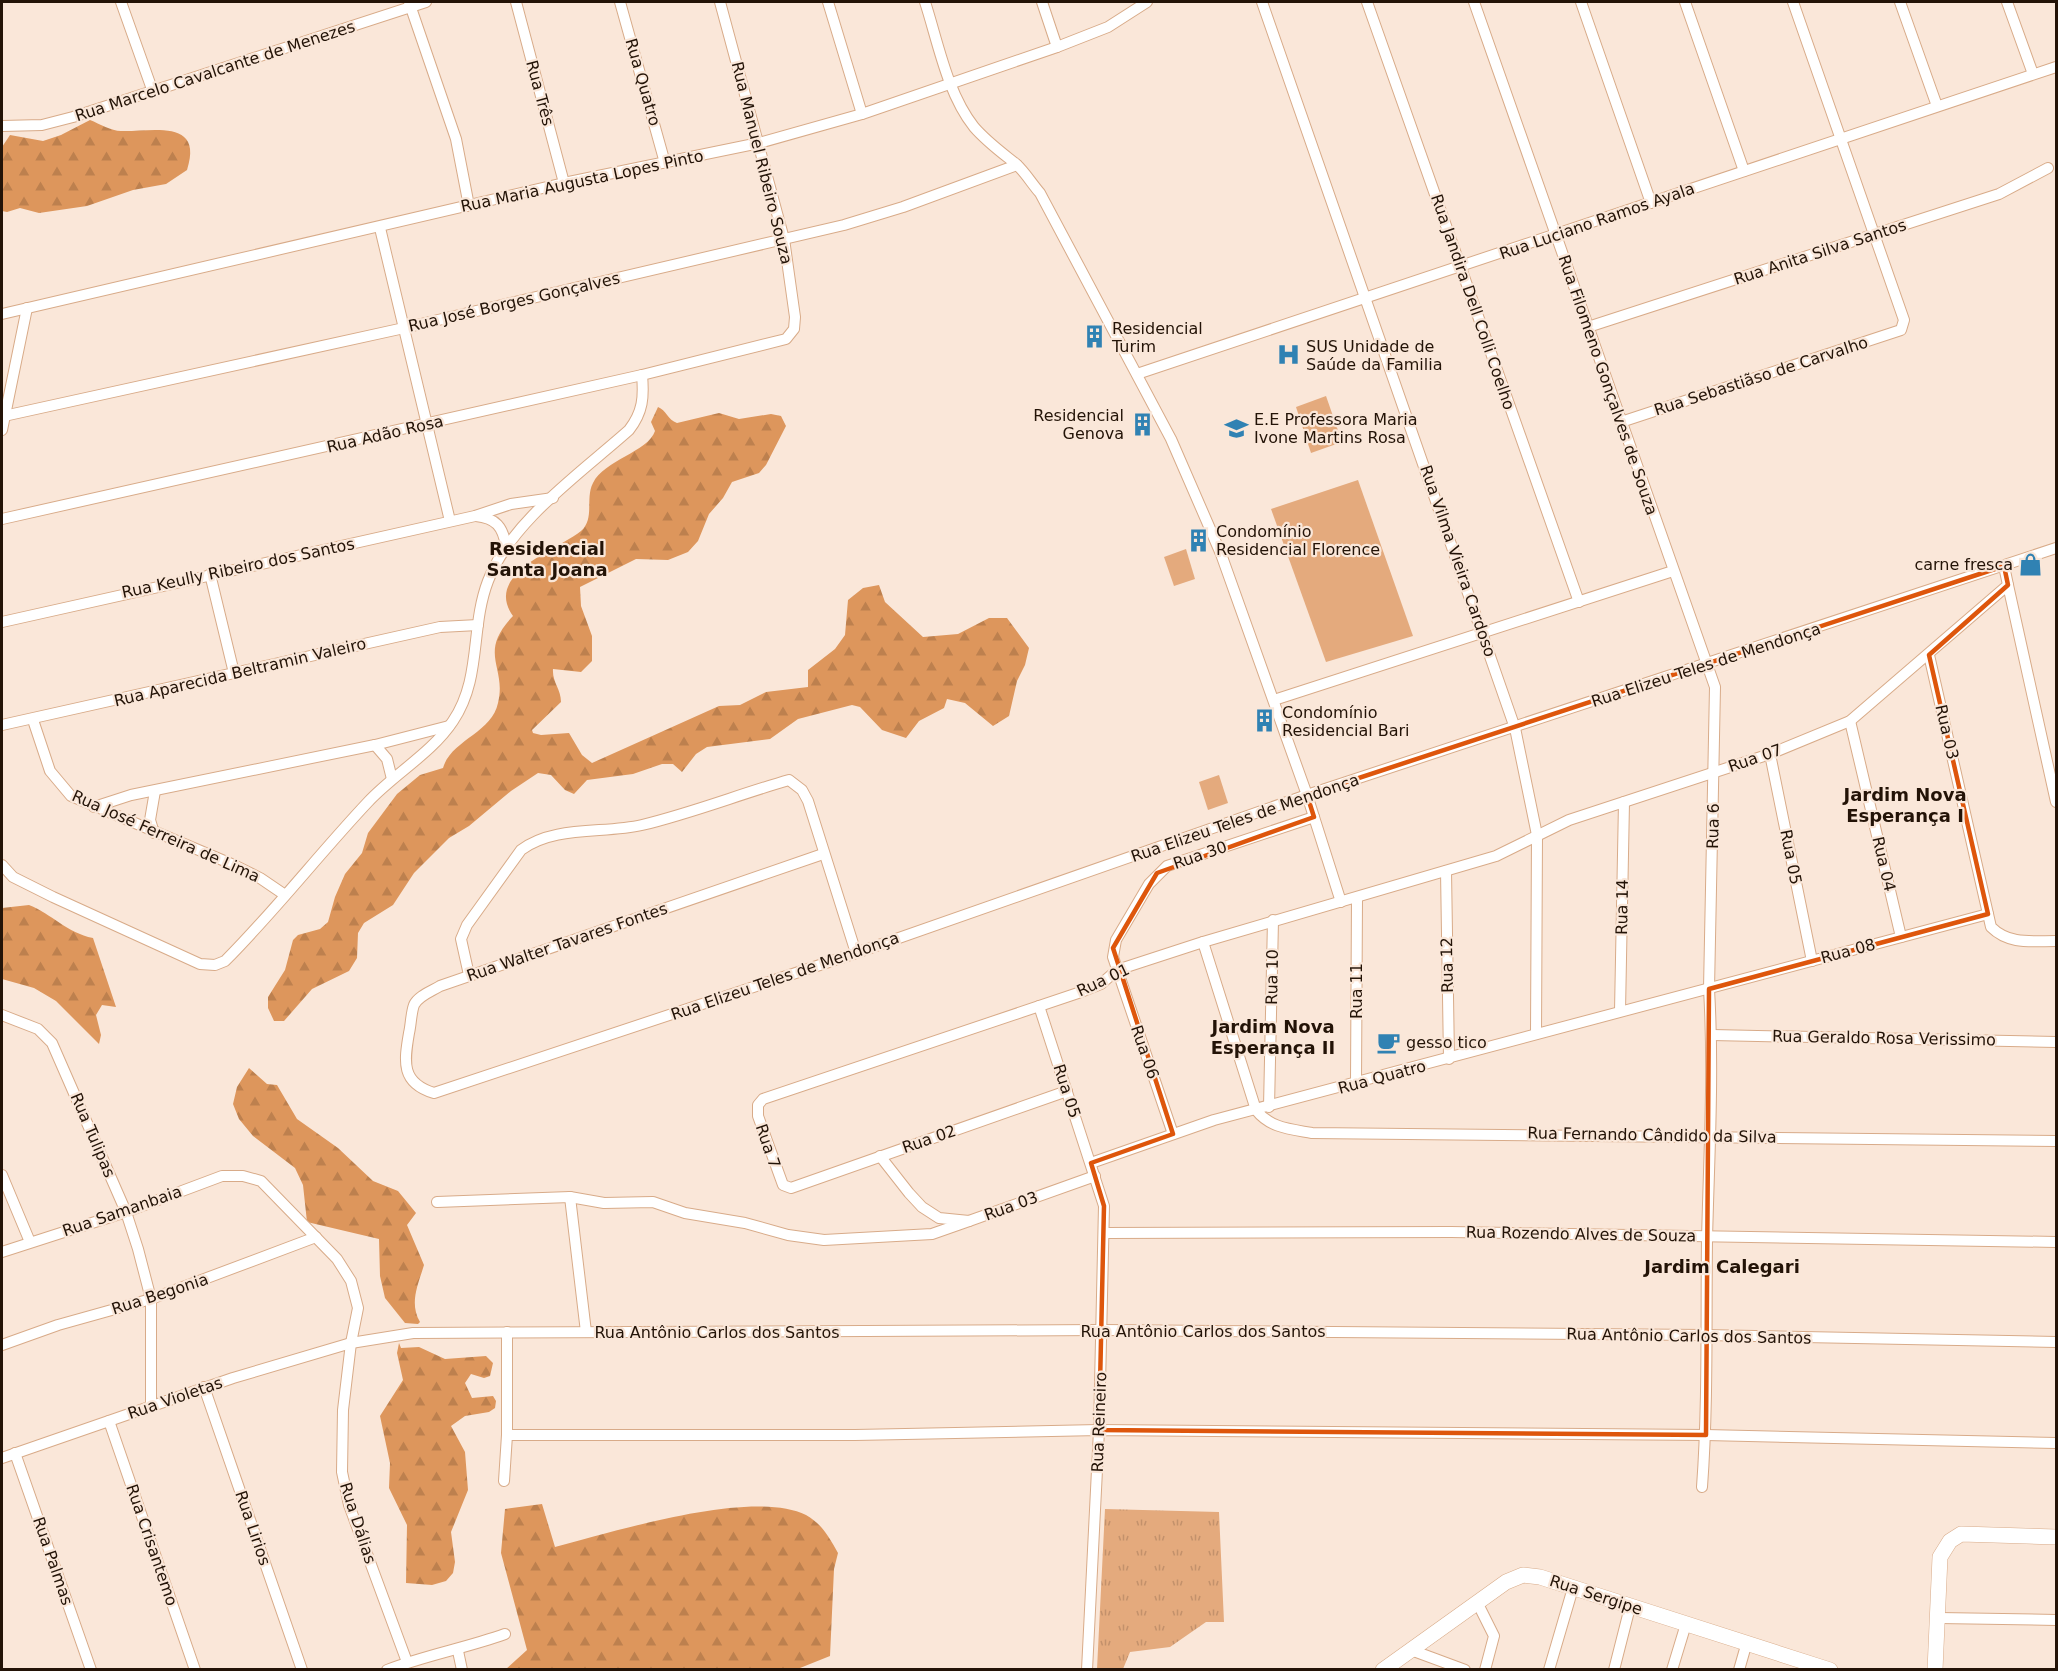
<svg xmlns="http://www.w3.org/2000/svg" width="2058" height="1671" viewBox="0 0 2058 1671" font-family="'DejaVu Sans',sans-serif">
<style>
.grass{fill:url(#grass-tufts)}
.forest{fill:url(#forest-firs)}
.pitch{fill:#e4aa7d}
.lines{fill:none;stroke-linecap:round;stroke-linejoin:round}
.street-casing{stroke:#d8ab89;stroke-width:12}
.secondary-casing{stroke:#d8ab89;stroke-width:16}
.street{stroke:#fff;stroke-width:10}
.secondary{stroke:#fff;stroke-width:15}
.marked{fill:none;stroke:#de560c;stroke-width:4.5;stroke-linejoin:round}
.labels{text-anchor:middle;dominant-baseline:central;stroke-width:4.5;stroke-linejoin:round;paint-order:stroke}
.street-label{font-size:16px;fill:#231307;stroke:#fae7d9}
.poi-label{font-size:16px;fill:#231307;stroke:#fae7d9;text-anchor:start}
.neighbourhood-label{font-size:18px;font-weight:bold;fill:#231307;stroke:#fae7d9}
</style>
<defs>
<pattern id="grass-tufts" width="24" height="20" patternUnits="userSpaceOnUse" patternTransform="scale(1.5)"><rect width="24" height="20" fill="#e4aa7d"/><path d="M3 7l-1-3M5 7V3M7 7l1-3M15 17l-1-3M17 17v-4M19 17l1-3" fill="none" stroke="#c3916b"/></pattern>
<pattern id="forest-firs" width="22" height="20" patternUnits="userSpaceOnUse" patternTransform="scale(1.5)"><rect width="22" height="20" fill="#dd965c"/><path d="M5 1l3.5 6h-7zM16 11l3.5 6h-7z" fill="#bd804e"/></pattern>
</defs>
<rect width="100%" height="100%" fill="#fae7d9"/>
<path class="grass" d="M 1105,1509 L 1219,1512 L 1224,1622 L 1206,1622 L 1170,1647 L 1130,1652 L 1123,1669 L 1097,1669 Z"/>
<g class="forest">
<path d="M 90,120 C 100,124 111,131 121,131 C 151,132 204,118 187,170 L 166,184 L 133,190 L 87,206 L 39,213 L 20,208 L 7,212 L 2,211 L 2,147 L 10,135 L 43,141 L 61,135 Z"/>
<path d="M 658,407 C 666,410 668,420 677,423 L 719,413 L 739,419 L 771,414 L 781,416 L 786,426 L 766,465 L 759,473 L 732,482 L 723,498 L 709,514 L 698,541 L 688,552 L 668,560 L 636,559 L 580,587 L 581,606 L 592,636 L 592,661 L 581,672 L 553,669 C 552,682 561,689 561,702 L 532,730 L 533,733 L 541,735 L 569,733 L 582,755 L 592,763 L 719,706 L 740,705 L 766,692 L 808,687 L 808,670 L 835,649 L 845,635 L 848,600 L 863,588 L 879,585 L 885,602 L 923,637 L 958,634 L 989,618 L 1007,618 L 1029,648 L 1025,665 L 1017,681 L 1009,716 L 993,726 L 965,703 L 947,699 L 944,708 L 919,721 L 906,738 L 882,730 L 860,707 L 852,705 L 798,719 L 770,739 L 707,747 L 696,754 L 682,772 L 673,764 L 662,764 L 633,774 L 587,780 L 574,794 L 565,790 L 551,775 L 538,773 L 511,791 L 469,826 L 449,838 L 414,873 L 393,905 L 364,923 L 358,933 L 357,958 L 349,971 L 312,989 L 284,1021 L 274,1021 L 268,1008 L 268,997 L 285,970 L 293,940 L 298,935 L 320,929 L 328,922 L 335,897 L 345,874 L 362,853 L 368,833 L 397,794 L 420,775 L 443,768 C 451,740 492,733 498,703 C 507,666 477,654 513,616 C 483,574 557,550 581,531 C 595,519 585,498 593,483 C 604,460 648,452 655,431 L 651,422 Z"/>
<path d="M 29,905 C 52,914 67,933 93,938 L 116,1007 L 102,1005 L 96,1015 L 101,1035 L 99,1044 L 56,1001 L 34,988 L 2,979 L 2,908 Z"/>
<path d="M 249,1068 L 267,1084 L 277,1085 L 297,1119 L 338,1148 L 373,1181 L 398,1191 L 416,1213 L 407,1225 L 424,1265 C 418,1285 409,1303 420,1322 L 418,1324 L 405,1323 L 385,1298 L 380,1276 L 379,1239 L 307,1222 L 303,1185 L 295,1168 L 253,1136 L 239,1119 L 233,1104 L 237,1087 Z"/>
<path d="M 399,1343 L 401,1348 L 419,1347 L 445,1359 L 486,1356 L 493,1363 L 490,1376 L 484,1378 L 471,1374 L 465,1383 L 472,1398 L 493,1396 L 496,1401 L 495,1408 L 489,1412 L 465,1416 L 451,1426 L 465,1452 L 468,1490 L 451,1532 L 455,1562 L 453,1573 L 446,1581 L 432,1585 L 406,1583 L 407,1525 L 389,1488 L 390,1463 L 380,1416 L 403,1380 L 397,1353 Z"/>
<path d="M 542,1504 L 555,1547 C 613,1532 752,1488 806,1515 C 822,1524 829,1537 838,1553 L 834,1569 L 830,1656 L 795,1670 L 506,1669 L 527,1650 L 501,1553 L 505,1509 Z"/>
</g>
<g class="pitch">
<path d="M 1326,396 L 1342,442 L 1311,453 L 1296,407 Z"/>
<path d="M 1358,480 L 1413,636 L 1326,662 L 1271,509 Z"/>
<path d="M 1186,549 L 1195,579 L 1174,586 L 1164,557 Z"/>
<path d="M 1219,775 L 1228,803 L 1208,810 L 1199,782 Z"/>
</g>
<g class="lines">
<defs>
<g id="street">
<path d="M 121,2 L 153,92"/>
<path d="M 409,2 L 456,139 L 469,206"/>
<path d="M 516,2 L 564,183"/>
<path d="M 620,2 L 665,163"/>
<path d="M 828,2 L 862,114"/>
<path d="M 925,2 C 938,42 947,93 974,127 C 987,142 1001,152 1016,164 C 1025,172 1032,184 1040,193 L 1171,439 L 1221,554 L 1307,795 L 1341,902"/>
<path d="M 1042,2 L 1057,47"/>
<path d="M 1262,2 L 1515,728 L 1537,835 L 1536,1034"/>
<path d="M 1367,2 L 1579,602"/>
<path d="M 1474,2 L 1715,687 L 1709,989 C 1714,1073 1709,1156 1707,1240 C 1706,1322 1708,1405 1702,1487"/>
<path d="M 1581,2 L 1651,203"/>
<path d="M 1685,2 L 1744,171"/>
<path d="M 1900,2 L 1937,106"/>
<path d="M 2007,2 L 2033,74"/>
<path d="M 2,126 L 42,125 L 73,117 L 426,2"/>
<path d="M 380,228 L 450,521"/>
<path d="M 2,314 L 564,183 L 759,143 L 862,114 L 1057,47 L 1108,27 L 1147,2"/>
<path d="M 1588,327 L 1999,194 L 2048,168"/>
<path d="M 1137,374 L 2056,67"/>
<path d="M 4,416 L 404,328 L 844,225 L 903,207 L 1017,165"/>
<path d="M 1621,422 L 1901,330 L 1904,320 L 1793,2"/>
<path d="M 2,430 L 27,308"/>
<path d="M 476,516 C 496,518 503,527 506,546"/>
<path d="M 2,519 L 642,375 L 786,339 L 794,329 L 795,317 L 784,239 L 720,2"/>
<path d="M 210,574 L 234,673"/>
<path d="M 2008,585 L 2056,802"/>
<path d="M 2,622 L 475,516 L 511,504 L 553,498"/>
<path d="M 1929,655 L 1991,927 C 2009,945 2032,941 2056,941"/>
<path d="M 1274,700 L 1673,571"/>
<path d="M 33,720 L 50,771 L 71,796 L 234,865 L 260,878 L 285,895"/>
<path d="M 1850,721 L 1901,937"/>
<path d="M 2,725 L 440,627 L 478,625"/>
<path d="M 375,745 L 387,759 L 392,779"/>
<path d="M 1770,754 L 1812,961"/>
<path d="M 94,807 L 131,795 L 375,745 L 449,726"/>
<path d="M 154,833 L 150,820 L 155,791"/>
<path d="M 823,854 L 440,986 C 432,991 418,996 414,1005 C 411,1013 411,1025 409,1033 C 404,1062 401,1083 434,1093 L 856,953 L 1307,795 L 2056,548"/>
<path d="M 2,865 L 13,877 L 53,897 L 200,964 L 215,965 L 225,961 C 275,911 319,854 368,802 C 394,774 432,753 453,721 C 482,678 470,628 488,581 C 510,522 582,472 629,430 C 643,412 644,397 642,375"/>
<path d="M 1446,871 L 1449,1059"/>
<path d="M 1203,942 L 1256,1110 C 1270,1128 1290,1129 1312,1133 L 2056,1141"/>
<path d="M 469,975 L 461,939 L 467,925 L 521,850 C 554,825 604,834 642,825 C 692,813 740,794 789,780 L 802,790 L 808,801 L 856,953"/>
<path d="M 1039,1006 L 1104,1206 L 1099,1430 L 1087,1670"/>
<path d="M 1620,1011 L 1624,802"/>
<path d="M 2,1015 L 38,1029 L 52,1043 L 126,1212 L 138,1249 L 151,1299 L 151,1405"/>
<path d="M 1712,1035 L 2056,1042"/>
<path d="M 1356,1084 L 1357,898"/>
<path d="M 1067,1091 L 791,1188 L 783,1185 L 758,1116 L 758,1105 L 763,1099 L 1081,992 L 1101,984 L 1117,970 L 1203,942 L 1496,856 L 1569,820 L 1770,754 L 1850,721 L 2008,585 L 2004,566"/>
<path d="M 1269,1107 L 1273,920"/>
<path d="M 1173,1134 L 1113,957 L 1116,940 L 1149,884 L 1167,866 L 1314,817"/>
<path d="M 880,1156 L 909,1193 L 922,1207 L 939,1218 L 969,1221 L 1095,1176"/>
<path d="M 1091,1163 L 1214,1120 L 1988,914"/>
<path d="M 2,1175 L 30,1242"/>
<path d="M 570,1197 L 586,1332"/>
<path d="M 437,1202 L 570,1197 L 604,1203 L 653,1202 L 685,1213 L 745,1223 L 788,1235 L 824,1240 L 932,1234 L 969,1221"/>
<path d="M 1105,1233 L 1451,1232 L 2056,1242"/>
<path d="M 2,1252 L 126,1212 L 222,1176 L 243,1176 L 261,1181 L 337,1259 L 351,1281 L 358,1308 L 351,1343 L 343,1410 L 342,1472 L 349,1505 L 407,1662"/>
<path d="M 2,1345 L 58,1325 L 151,1299 L 316,1237"/>
<path d="M 204,1387 L 302,1670"/>
<path d="M 109,1421 L 195,1670"/>
<path d="M 507,1435 L 855,1435 L 1099,1430 L 1706,1435 L 2056,1443"/>
<path d="M 15,1453 L 91,1670"/>
<path d="M 2,1458 L 233,1378 L 351,1343 L 413,1333 L 1103,1330 L 1705,1335 L 2056,1342"/>
<path d="M 504,1481 L 507,1435 L 507,1332"/>
<path d="M 1477,1602 L 1494,1636 L 1485,1670"/>
<path d="M 1939,1618 L 2056,1620"/>
<path d="M 1411,1650 L 1465,1670"/>
<path d="M 458,1651 L 462,1670"/>
<path d="M 387,1670 C 426,1655 466,1648 505,1634"/>
<path d="M 1549,1670 L 1573,1588"/>
<path d="M 1614,1670 L 1630,1607"/>
<path d="M 1672,1670 L 1686,1624"/>
<path d="M 1739,1670 L 1747,1642"/>
</g>
<g id="secondary">
<path d="M 1383,1670 L 1506,1582 L 1523,1575 L 1540,1577 L 1830,1670"/>
<path d="M 1935,1670 L 1940,1557 L 1950,1541 L 1961,1534 L 2056,1537"/>
</g>
</defs>
<use href="#street" class="street-casing"/>
<use href="#secondary" class="secondary-casing"/>
<use href="#street" class="street"/>
<use href="#secondary" class="secondary"/>
</g>
<path class="marked" d="M 2004,566 L 2008,585 L 1929,655 L 1988,914 L 1709,989 L 1706,1435 L 1099,1430 L 1104,1206 L 1091,1163 L 1173,1134 L 1113,948 L 1157,873 L 1314,817 L 1307,795 Z"/>
<defs>
<symbol id="building-bare" viewBox="-9 -9 18 18"><path d="M-4-6H4V6H1V3H-1V6H-4ZM-2.5-4.3h1.7v1.8h-1.7ZM.8-4.3h1.7v1.8H.8ZM-2.5-1h1.7V.8h-1.7ZM.8-1h1.7V.8H.8Z" fill="#3082b3" stroke="#fae7d9" stroke-width="2.5" paint-order="stroke"/></symbol>
<symbol id="hospital-bare" viewBox="-9 -9 18 18"><path d="M-5-5h3v3.5h4V-5h3V5h-3V1.5h-4V5h-3Z" fill="#3082b3" stroke="#fae7d9" stroke-width="2.5" paint-order="stroke"/></symbol>
<symbol id="school-bare" viewBox="-9 -9 18 18"><path d="M0-5L7-2L0 1L-7-2ZM-4 1L0 2.5L4 1V4Q0 6-4 4Z" fill="#3082b3" stroke="#fae7d9" stroke-width="2.5" paint-order="stroke"/></symbol>
<symbol id="shop-bare" viewBox="-9 -9 18 18"><path d="M-5-2.5h2.3a2.7 3.5 0 0 1 5.4 0H5L5.5 6h-11ZM-1.5-2.5h3a1.5 2.3 0 0 0-3 0Z" fill="#3082b3" stroke="#fae7d9" stroke-width="2.5" paint-order="stroke"/></symbol>
<symbol id="cafe-bare" viewBox="-9 -9 18 18"><path d="M-5.5-4.5H6V0H3Q3 3.5 0 3.5H-2.5Q-5.5 3.5-5.5 0ZM3-3.2v2h1.7v-2ZM-6 4.5H4V6H-6Z" fill="#3082b3" stroke="#fae7d9" stroke-width="2.5" paint-order="stroke"/></symbol>
</defs>
<g fill-rule="evenodd">
<use href="#building-bare" x="1078" y="320" width="33" height="33"/>
<use href="#hospital-bare" x="1272" y="338" width="33" height="33"/>
<use href="#building-bare" x="1126" y="408" width="33" height="33"/>
<use href="#school-bare" x="1220" y="412" width="33" height="33"/>
<use href="#building-bare" x="1182" y="524" width="33" height="33"/>
<use href="#shop-bare" x="2014" y="548" width="33" height="33"/>
<use href="#building-bare" x="1248" y="704" width="33" height="33"/>
<use href="#cafe-bare" x="1372" y="1026" width="33" height="33"/>
</g>
<g class="labels">
<g class="street-label">
<text transform="translate(215 71) rotate(-18)">Rua Marcelo Cavalcante de Menezes</text>
<text transform="translate(643 82) rotate(74)">Rua Quatro</text>
<text transform="translate(540 93) rotate(75)">Rua Três</text>
<text transform="translate(762 163) rotate(76)">Rua Manuel Ribeiro Souza</text>
<text transform="translate(582 181) rotate(-12)">Rua Maria Augusta Lopes Pinto</text>
<text transform="translate(1597 221) rotate(-19)">Rua Luciano Ramos Ayala</text>
<text transform="translate(1820 252) rotate(-18)">Rua Anita Silva Santos</text>
<text transform="translate(514 302) rotate(-13)">Rua José Borges Gonçalves</text>
<text transform="translate(1473 302) rotate(71)">Rua Jandira Dell Colli Coelho</text>
<text transform="translate(1761 376) rotate(-18)">Rua Sebastiãso de Carvalho</text>
<text transform="translate(1608 385) rotate(71)">Rua Filomeno Gonçalves de Souza</text>
<text transform="translate(385 434) rotate(-13)">Rua Adão Rosa</text>
<text transform="translate(1458 561) rotate(71)">Rua Vilma Vieira Cardoso</text>
<text transform="translate(238 568) rotate(-12)">Rua Keully Ribeiro dos Santos</text>
<text transform="translate(1706 665) rotate(-18)">Rua Elizeu Teles de Mendonça</text>
<text transform="translate(240 672) rotate(-13)">Rua Aparecida Beltramin Valeiro</text>
<text transform="translate(1947 732) rotate(77)">Rua 03</text>
<text transform="translate(1755 758) rotate(-19)">Rua 07</text>
<text transform="translate(1245 818) rotate(-19)">Rua Elizeu Teles de Mendonça</text>
<text transform="translate(1713 826) rotate(-89)">Rua 6</text>
<text transform="translate(166 836) rotate(24)">Rua José Ferreira de Lima</text>
<text transform="translate(1200 855) rotate(-19)">Rua 30</text>
<text transform="translate(1791 857) rotate(79)">Rua 05</text>
<text transform="translate(1884 864) rotate(77)">Rua 04</text>
<text transform="translate(1622 907) rotate(-89)">Rua 14</text>
<text transform="translate(567 942) rotate(-19)">Rua Walter Tavares Fontes</text>
<text transform="translate(1848 951) rotate(-15)">Rua 08</text>
<text transform="translate(1447 965) rotate(-91)">Rua 12</text>
<text transform="translate(785 976) rotate(-19)">Rua Elizeu Teles de Mendonça</text>
<text transform="translate(1272 977) rotate(-89)">Rua 10</text>
<text transform="translate(1103 980) rotate(-25)">Rua 01</text>
<text transform="translate(1356 991) rotate(-90)">Rua 11</text>
<text transform="translate(1884 1038) rotate(1)">Rua Geraldo Rosa Verissimo</text>
<text transform="translate(1145 1052) rotate(71)">Rua 06</text>
<text transform="translate(1382 1077) rotate(-15)">Rua Quatro</text>
<text transform="translate(1067 1091) rotate(72)">Rua 05</text>
<text transform="translate(93 1135) rotate(67)">Rua Tulipas</text>
<text transform="translate(1652 1135) rotate(1)">Rua Fernando Cândido da Silva</text>
<text transform="translate(929 1139) rotate(-19)">Rua 02</text>
<text transform="translate(768 1146) rotate(71)">Rua 7</text>
<text transform="translate(1011 1206) rotate(-20)">Rua 03</text>
<text transform="translate(122 1211) rotate(-19)">Rua Samanbaia</text>
<text transform="translate(1581 1234) rotate(1)">Rua Rozendo Alves de Souza</text>
<text transform="translate(160 1294) rotate(-18)">Rua Begonia</text>
<text x="1203" y="1331">Rua Antônio Carlos dos Santos</text>
<text x="717" y="1332">Rua Antônio Carlos dos Santos</text>
<text transform="translate(1689 1336) rotate(1)">Rua Antônio Carlos dos Santos</text>
<text transform="translate(175 1398) rotate(-19)">Rua Violetas</text>
<text transform="translate(1099 1422) rotate(-88)">Rua Reineiro</text>
<text transform="translate(358 1523) rotate(72)">Rua Dálias</text>
<text transform="translate(253 1528) rotate(71)">Rua Lirios</text>
<text transform="translate(152 1545) rotate(71)">Rua Crisantemo</text>
<text transform="translate(53 1561) rotate(71)">Rua Palmas</text>
<text transform="translate(1596 1595) rotate(18)">Rua Sergipe</text>
</g>
<g class="poi-label">
<text x="1112" y="328">Residencial<tspan x="1112" dy="18">Turim</tspan></text>
<text x="1306" y="346">SUS Unidade de<tspan x="1306" dy="18">Saúde da Familia</tspan></text>
<text x="1124" y="415" text-anchor="end">Residencial<tspan x="1124" dy="18">Genova</tspan></text>
<text x="1254" y="419">E.E Professora Maria<tspan x="1254" dy="18">Ivone Martins Rosa</tspan></text>
<text x="1216" y="531">Condomínio<tspan x="1216" dy="18">Residencial Florence</tspan></text>
<text x="2013" y="564" text-anchor="end">carne fresca</text>
<text x="1282" y="712">Condomínio<tspan x="1282" dy="18">Residencial Bari</tspan></text>
<text x="1406" y="1042">gesso tico</text>
</g>
<g class="neighbourhood-label">
<text x="547" y="548">Residencial<tspan x="547" dy="21">Santa Joana</tspan></text>
<text x="1905" y="794">Jardim Nova<tspan x="1905" dy="21">Esperança I</tspan></text>
<text x="1273" y="1026">Jardim Nova<tspan x="1273" dy="21">Esperança II</tspan></text>
<text x="1722" y="1266">Jardim Calegari</text>
</g>
</g>
<rect width="2058" height="1671" fill="none" stroke="#231307" stroke-width="6"/>
</svg>
